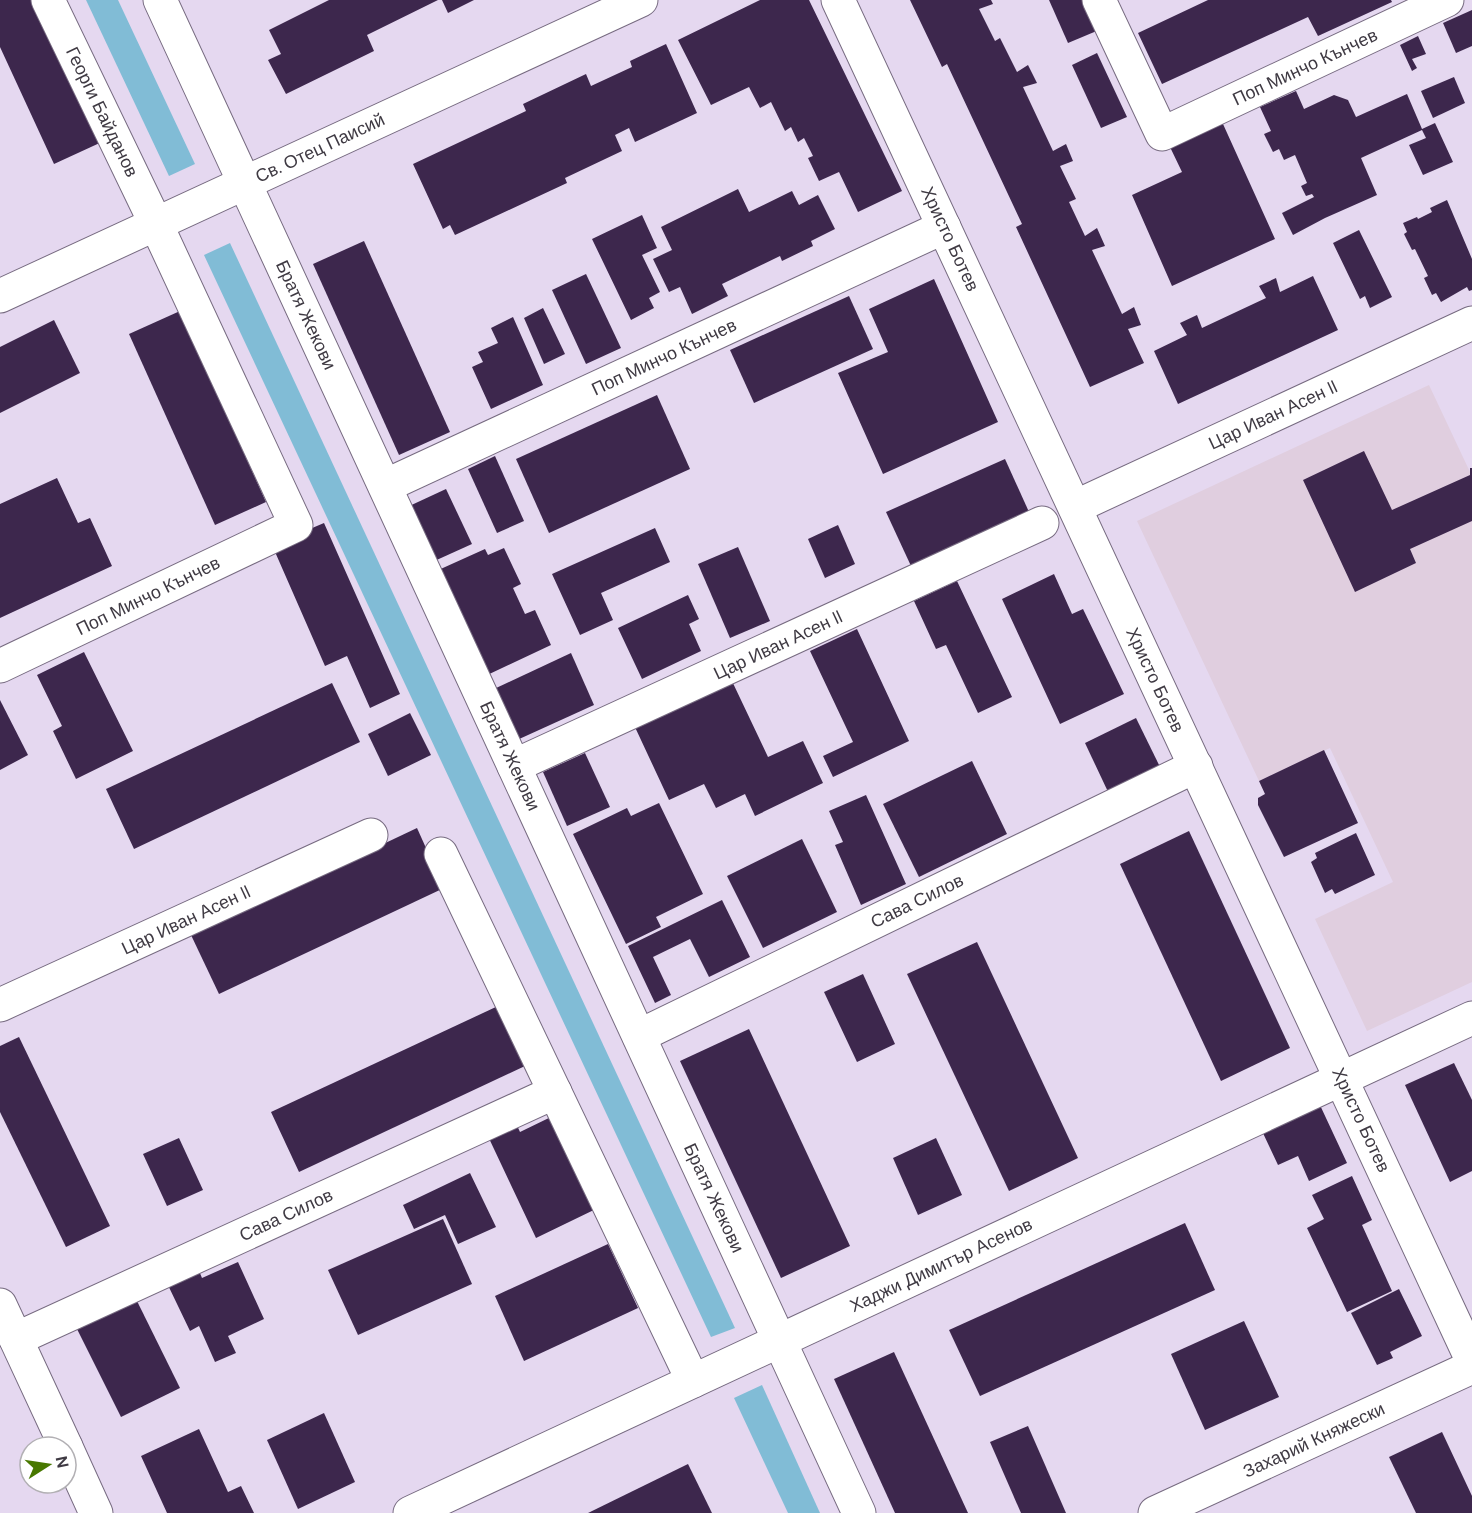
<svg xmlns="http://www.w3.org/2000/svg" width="1472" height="1513" viewBox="0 0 1472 1513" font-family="'DM Sans',sans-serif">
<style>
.education{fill:#e0cedf}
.water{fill:#81bcd6}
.building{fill:#3d274d}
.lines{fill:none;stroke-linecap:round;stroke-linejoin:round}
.minor-casing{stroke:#776b81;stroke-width:35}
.major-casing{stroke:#776b81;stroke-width:35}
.minor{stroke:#fff;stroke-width:33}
.major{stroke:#fff;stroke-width:33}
.labels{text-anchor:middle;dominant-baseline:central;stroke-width:6;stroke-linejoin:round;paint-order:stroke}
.street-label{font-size:18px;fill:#3f3a43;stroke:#fff}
</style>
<rect width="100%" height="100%" fill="#e5d8f0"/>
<path class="education" d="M 1429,385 L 1470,472 L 1472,471 L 1472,982 L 1367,1031 L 1315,919 L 1393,882 L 1330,748 L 1259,781 L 1137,521 Z"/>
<g class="water">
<path d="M 86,0 L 118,0 L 195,164 L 169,176 Z"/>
<path d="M 230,243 L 735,1328 L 711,1337 L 204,255 Z"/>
<path d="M 762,1385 L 820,1513 L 788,1513 L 734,1398 Z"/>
</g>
<g class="building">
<path d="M 0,0 L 40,0 L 104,141 L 54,164 L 0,47 Z"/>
<path d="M 329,0 L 438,0 L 367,35 L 374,51 L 286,94 L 268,60 L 281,54 L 269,30 Z"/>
<path d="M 442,0 L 474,0 L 448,13 Z"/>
<path d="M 760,0 L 809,0 L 902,191 L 858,212 L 839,172 L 819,181 L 808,158 L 813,156 L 804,138 L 798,142 L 791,127 L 785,131 L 771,102 L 760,108 L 749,87 L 711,105 L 678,40 Z"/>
<path d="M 910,0 L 991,0 L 993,4 L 979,9 L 995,41 L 1000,38 L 1017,72 L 1028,65 L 1037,83 L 1023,87 L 1053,151 L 1066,144 L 1073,161 L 1060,166 L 1076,199 L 1069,202 L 1085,236 L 1097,228 L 1105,246 L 1092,250 L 1122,314 L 1134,307 L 1141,325 L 1128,329 L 1144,363 L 1090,387 L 1016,227 L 1022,224 L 947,64 L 942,67 Z"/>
<path d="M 1049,0 L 1086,0 L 1099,30 L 1068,43 Z"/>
<path d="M 1208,0 L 1391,0 L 1392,2 L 1318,36 L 1308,17 L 1162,84 L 1138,33 Z"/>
<path d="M 1472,10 L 1472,46 L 1456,53 L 1443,23 Z"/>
<path d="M 1418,36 L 1426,54 L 1412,59 L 1417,68 L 1412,71 L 1400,45 Z"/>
<path d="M 666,44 L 697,113 L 635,142 L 629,128 L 615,135 L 622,151 L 565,178 L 567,183 L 455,235 L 450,225 L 443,229 L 413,164 L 526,111 L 523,104 L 586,74 L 591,86 L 632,67 L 630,61 Z"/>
<path d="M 1097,53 L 1127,117 L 1101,128 L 1072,65 Z"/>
<path d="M 1454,77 L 1465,103 L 1433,118 L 1421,91 Z"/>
<path d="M 1296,91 L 1304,109 L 1334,95 L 1348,100 L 1356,117 L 1407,94 L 1422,129 L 1435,123 L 1453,162 L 1423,175 L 1409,145 L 1426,138 L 1422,130 L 1361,158 L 1377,195 L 1325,218 L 1293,235 L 1282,213 L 1314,197 L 1312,194 L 1306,196 L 1301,186 L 1307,183 L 1295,155 L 1284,160 L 1279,149 L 1273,152 L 1264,134 L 1271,131 L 1260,107 Z"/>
<path d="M 1223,124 L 1275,239 L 1172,286 L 1132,195 L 1182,172 L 1170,147 Z"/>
<path d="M 738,189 L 749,212 L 792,191 L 799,205 L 818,195 L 835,229 L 811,241 L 813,246 L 782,261 L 780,256 L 722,284 L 728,296 L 692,314 L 680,287 L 669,292 L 653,259 L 672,250 L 661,227 Z"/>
<path d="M 1447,200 L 1472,259 L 1472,290 L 1469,291 L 1467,287 L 1441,302 L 1436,293 L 1432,295 L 1424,278 L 1428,276 L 1415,249 L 1412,250 L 1404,234 L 1407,232 L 1403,223 L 1417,217 L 1418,219 L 1432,212 L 1430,208 Z"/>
<path d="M 642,215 L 657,248 L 642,255 L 660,292 L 649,298 L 654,308 L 631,320 L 592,239 Z"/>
<path d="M 1359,230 L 1392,297 L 1370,308 L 1365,296 L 1360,299 L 1333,243 Z"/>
<path d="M 364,241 L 450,432 L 399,455 L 313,264 Z"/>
<path d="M 586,274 L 621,348 L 586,364 L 552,290 Z"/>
<path d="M 1313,276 L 1338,330 L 1178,404 L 1154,351 L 1187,335 L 1180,323 L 1197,315 L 1202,328 L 1266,298 L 1259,286 L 1276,278 L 1280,292 Z"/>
<path d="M 934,279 L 998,422 L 883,474 L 838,373 L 888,352 L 869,309 Z"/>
<path d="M 849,296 L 873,349 L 754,403 L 730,350 Z"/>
<path d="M 543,308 L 565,354 L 544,364 L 524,318 Z"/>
<path d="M 180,311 L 266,502 L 215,525 L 129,334 Z"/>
<path d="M 513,317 L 543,385 L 491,409 L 472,367 L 483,362 L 478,352 L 498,343 L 491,328 Z"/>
<path d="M 54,320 L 80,373 L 0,413 L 0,347 Z"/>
<path d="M 657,395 L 690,469 L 549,533 L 516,459 Z"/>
<path d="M 1364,451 L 1392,510 L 1470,475 L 1470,468 L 1472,468 L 1472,521 L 1410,549 L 1416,563 L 1355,592 L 1303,480 Z"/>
<path d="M 495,456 L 524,521 L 497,533 L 468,469 Z"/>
<path d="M 1005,459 L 1029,512 L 911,566 L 886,512 Z"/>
<path d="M 57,478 L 78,523 L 90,518 L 112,566 L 0,618 L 0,504 Z"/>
<path d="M 446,489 L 472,544 L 430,563 L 405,508 Z"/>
<path d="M 324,523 L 400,694 L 370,708 L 347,656 L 325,666 L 272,545 Z"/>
<path d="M 838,525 L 855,564 L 825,578 L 808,539 Z"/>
<path d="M 655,528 L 670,562 L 601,593 L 613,620 L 580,635 L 552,574 Z"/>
<path d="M 738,547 L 770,621 L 730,638 L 698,564 Z"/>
<path d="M 504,548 L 521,584 L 513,588 L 525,614 L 535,610 L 551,645 L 483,677 L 434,572 L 485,549 L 488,555 Z"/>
<path d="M 1054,574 L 1072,614 L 1083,609 L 1124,694 L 1060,724 L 1002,599 Z"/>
<path d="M 957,581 L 1012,697 L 978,713 L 946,645 L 936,649 L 914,601 Z"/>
<path d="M 688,595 L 699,619 L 689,624 L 701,651 L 642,679 L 618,628 Z"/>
<path d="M 857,629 L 909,741 L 833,777 L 823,756 L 853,742 L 810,651 Z"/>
<path d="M 84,652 L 133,751 L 76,779 L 53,731 L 62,726 L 37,675 Z"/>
<path d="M 571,653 L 594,705 L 517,740 L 494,689 Z"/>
<path d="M 731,679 L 768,757 L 803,741 L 823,783 L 755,816 L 745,794 L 716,808 L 704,784 L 669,800 L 634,725 Z"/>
<path d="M 332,683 L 360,742 L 134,849 L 106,789 Z"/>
<path d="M 0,700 L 28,755 L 0,770 Z"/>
<path d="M 410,713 L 431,755 L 388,776 L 368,734 Z"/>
<path d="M 1136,718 L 1162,771 L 1110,796 L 1085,743 Z"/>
<path d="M 1324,750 L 1358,823 L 1284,857 L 1258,805 L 1258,798 L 1265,794 L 1259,781 Z"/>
<path d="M 585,753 L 610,807 L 567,826 L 543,772 Z"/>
<path d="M 972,761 L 1007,834 L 919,877 L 883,804 Z"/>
<path d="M 866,795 L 906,884 L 861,905 L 835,845 L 843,842 L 829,811 Z"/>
<path d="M 659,803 L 703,894 L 656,917 L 661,927 L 626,944 L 573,834 L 627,808 L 631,816 Z"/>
<path d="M 417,828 L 444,888 L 219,994 L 191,935 Z"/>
<path d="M 1189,831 L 1290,1048 L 1221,1081 L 1120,864 Z"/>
<path d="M 1356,833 L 1375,875 L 1335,894 L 1332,889 L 1325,893 L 1311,862 L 1317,858 L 1315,853 Z"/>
<path d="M 802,839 L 837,912 L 763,948 L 727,876 Z"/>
<path d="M 722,900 L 750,957 L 709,977 L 690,939 L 653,957 L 671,995 L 655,1003 L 628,946 Z"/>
<path d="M 977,942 L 1078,1158 L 1009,1191 L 907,974 Z"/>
<path d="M 863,974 L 895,1044 L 857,1062 L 824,992 Z"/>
<path d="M 498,1006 L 525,1066 L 299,1172 L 271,1112 Z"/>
<path d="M 749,1029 L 850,1246 L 781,1278 L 680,1061 Z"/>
<path d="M 19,1037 L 110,1226 L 66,1247 L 0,1112 L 0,1046 Z"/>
<path d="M 1454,1063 L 1472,1100 L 1472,1171 L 1450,1182 L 1405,1085 Z"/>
<path d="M 1319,1103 L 1347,1163 L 1309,1181 L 1298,1156 L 1278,1165 L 1262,1131 Z"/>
<path d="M 555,1115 L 600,1207 L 536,1238 L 486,1132 L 514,1119 L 520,1132 Z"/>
<path d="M 179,1138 L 203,1190 L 167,1206 L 143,1154 Z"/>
<path d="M 936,1138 L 962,1195 L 918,1215 L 893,1158 Z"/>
<path d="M 470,1173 L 496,1227 L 458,1244 L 445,1215 L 414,1229 L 403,1205 Z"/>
<path d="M 1352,1176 L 1372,1220 L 1362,1225 L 1392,1291 L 1347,1312 L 1307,1228 L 1324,1219 L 1312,1195 Z"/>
<path d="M 443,1219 L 472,1284 L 358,1335 L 328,1270 Z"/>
<path d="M 1185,1223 L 1215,1290 L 980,1396 L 949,1330 Z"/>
<path d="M 608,1244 L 638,1308 L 524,1361 L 495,1296 Z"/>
<path d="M 238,1262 L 264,1319 L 228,1336 L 236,1353 L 215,1362 L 199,1326 L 190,1331 L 166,1281 L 197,1266 L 202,1278 Z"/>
<path d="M 1399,1289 L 1422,1336 L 1390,1352 L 1393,1358 L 1377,1365 L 1351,1313 Z"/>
<path d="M 136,1299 L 180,1388 L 121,1417 L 77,1329 Z"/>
<path d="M 1244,1321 L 1279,1397 L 1205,1430 L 1171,1354 Z"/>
<path d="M 894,1352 L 968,1513 L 895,1513 L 834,1379 Z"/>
<path d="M 324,1413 L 355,1482 L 298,1509 L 267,1440 Z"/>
<path d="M 1028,1426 L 1066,1513 L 1021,1513 L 990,1442 Z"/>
<path d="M 199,1429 L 228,1492 L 241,1486 L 254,1513 L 167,1513 L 141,1456 Z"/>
<path d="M 1442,1432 L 1472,1496 L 1472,1513 L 1416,1513 L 1389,1457 Z"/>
<path d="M 688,1464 L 712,1513 L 588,1513 Z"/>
</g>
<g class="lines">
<defs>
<g id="minor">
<path d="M 160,0 L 859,1513"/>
<path d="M 838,0 L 1472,1360"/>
<path d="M 1099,0 L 1162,134 L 1447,0"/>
<path d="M 0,296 L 641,0"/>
<path d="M 385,486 L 944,227"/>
<path d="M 1075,507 L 1472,323"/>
<path d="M 0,666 L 296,525 L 156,224 L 48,0"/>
<path d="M 514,766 L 1042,523"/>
<path d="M 441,854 L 693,1381"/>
<path d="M 0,1005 L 371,835"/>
<path d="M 639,1036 L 1196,766"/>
<path d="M 16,1339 L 555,1092"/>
<path d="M 410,1513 L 1472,1018"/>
<path d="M 1155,1513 L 1472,1367"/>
</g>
<g id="major">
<path d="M 0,1305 L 66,1447"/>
<path d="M 66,1447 L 96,1513"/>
</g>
</defs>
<use href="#minor" class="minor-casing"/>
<use href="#major" class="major-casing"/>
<use href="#minor" class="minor"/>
<use href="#major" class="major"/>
</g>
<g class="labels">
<g class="street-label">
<text transform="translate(1305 67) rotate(-25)">Поп Минчо Кънчев</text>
<text transform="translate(102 112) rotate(64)">Георги Байданов</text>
<text transform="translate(320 148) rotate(-25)">Св. Отец Паисий</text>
<text transform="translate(950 239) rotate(65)">Христо Ботев</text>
<text transform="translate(306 315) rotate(65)">Братя Жекови</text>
<text transform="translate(664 357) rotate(-25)">Поп Минчо Кънчев</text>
<text transform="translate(1273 415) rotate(-25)">Цар Иван Асен II</text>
<text transform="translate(148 596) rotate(-26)">Поп Минчо Кънчев</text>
<text transform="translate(778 645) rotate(-25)">Цар Иван Асен II</text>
<text transform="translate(1155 680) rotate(65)">Христо Ботев</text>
<text transform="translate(510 756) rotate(65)">Братя Жекови</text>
<text transform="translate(917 901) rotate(-26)">Сава Силов</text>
<text transform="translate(186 920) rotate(-25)">Цар Иван Асен II</text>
<text transform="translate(1361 1120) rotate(65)">Христо Ботев</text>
<text transform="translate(714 1198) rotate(65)">Братя Жекови</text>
<text transform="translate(286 1215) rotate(-25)">Сава Силов</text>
<text transform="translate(941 1265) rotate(-25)">Хаджи Димитър Асенов</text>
<text transform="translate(1314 1440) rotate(-25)">Захарий Княжески</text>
</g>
</g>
<g transform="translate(48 1465) rotate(78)"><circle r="28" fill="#ffffff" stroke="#b2b0b4" stroke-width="1.5"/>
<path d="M0-4.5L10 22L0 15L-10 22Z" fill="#487800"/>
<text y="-9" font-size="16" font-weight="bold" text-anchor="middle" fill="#3f3a43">N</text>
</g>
</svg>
